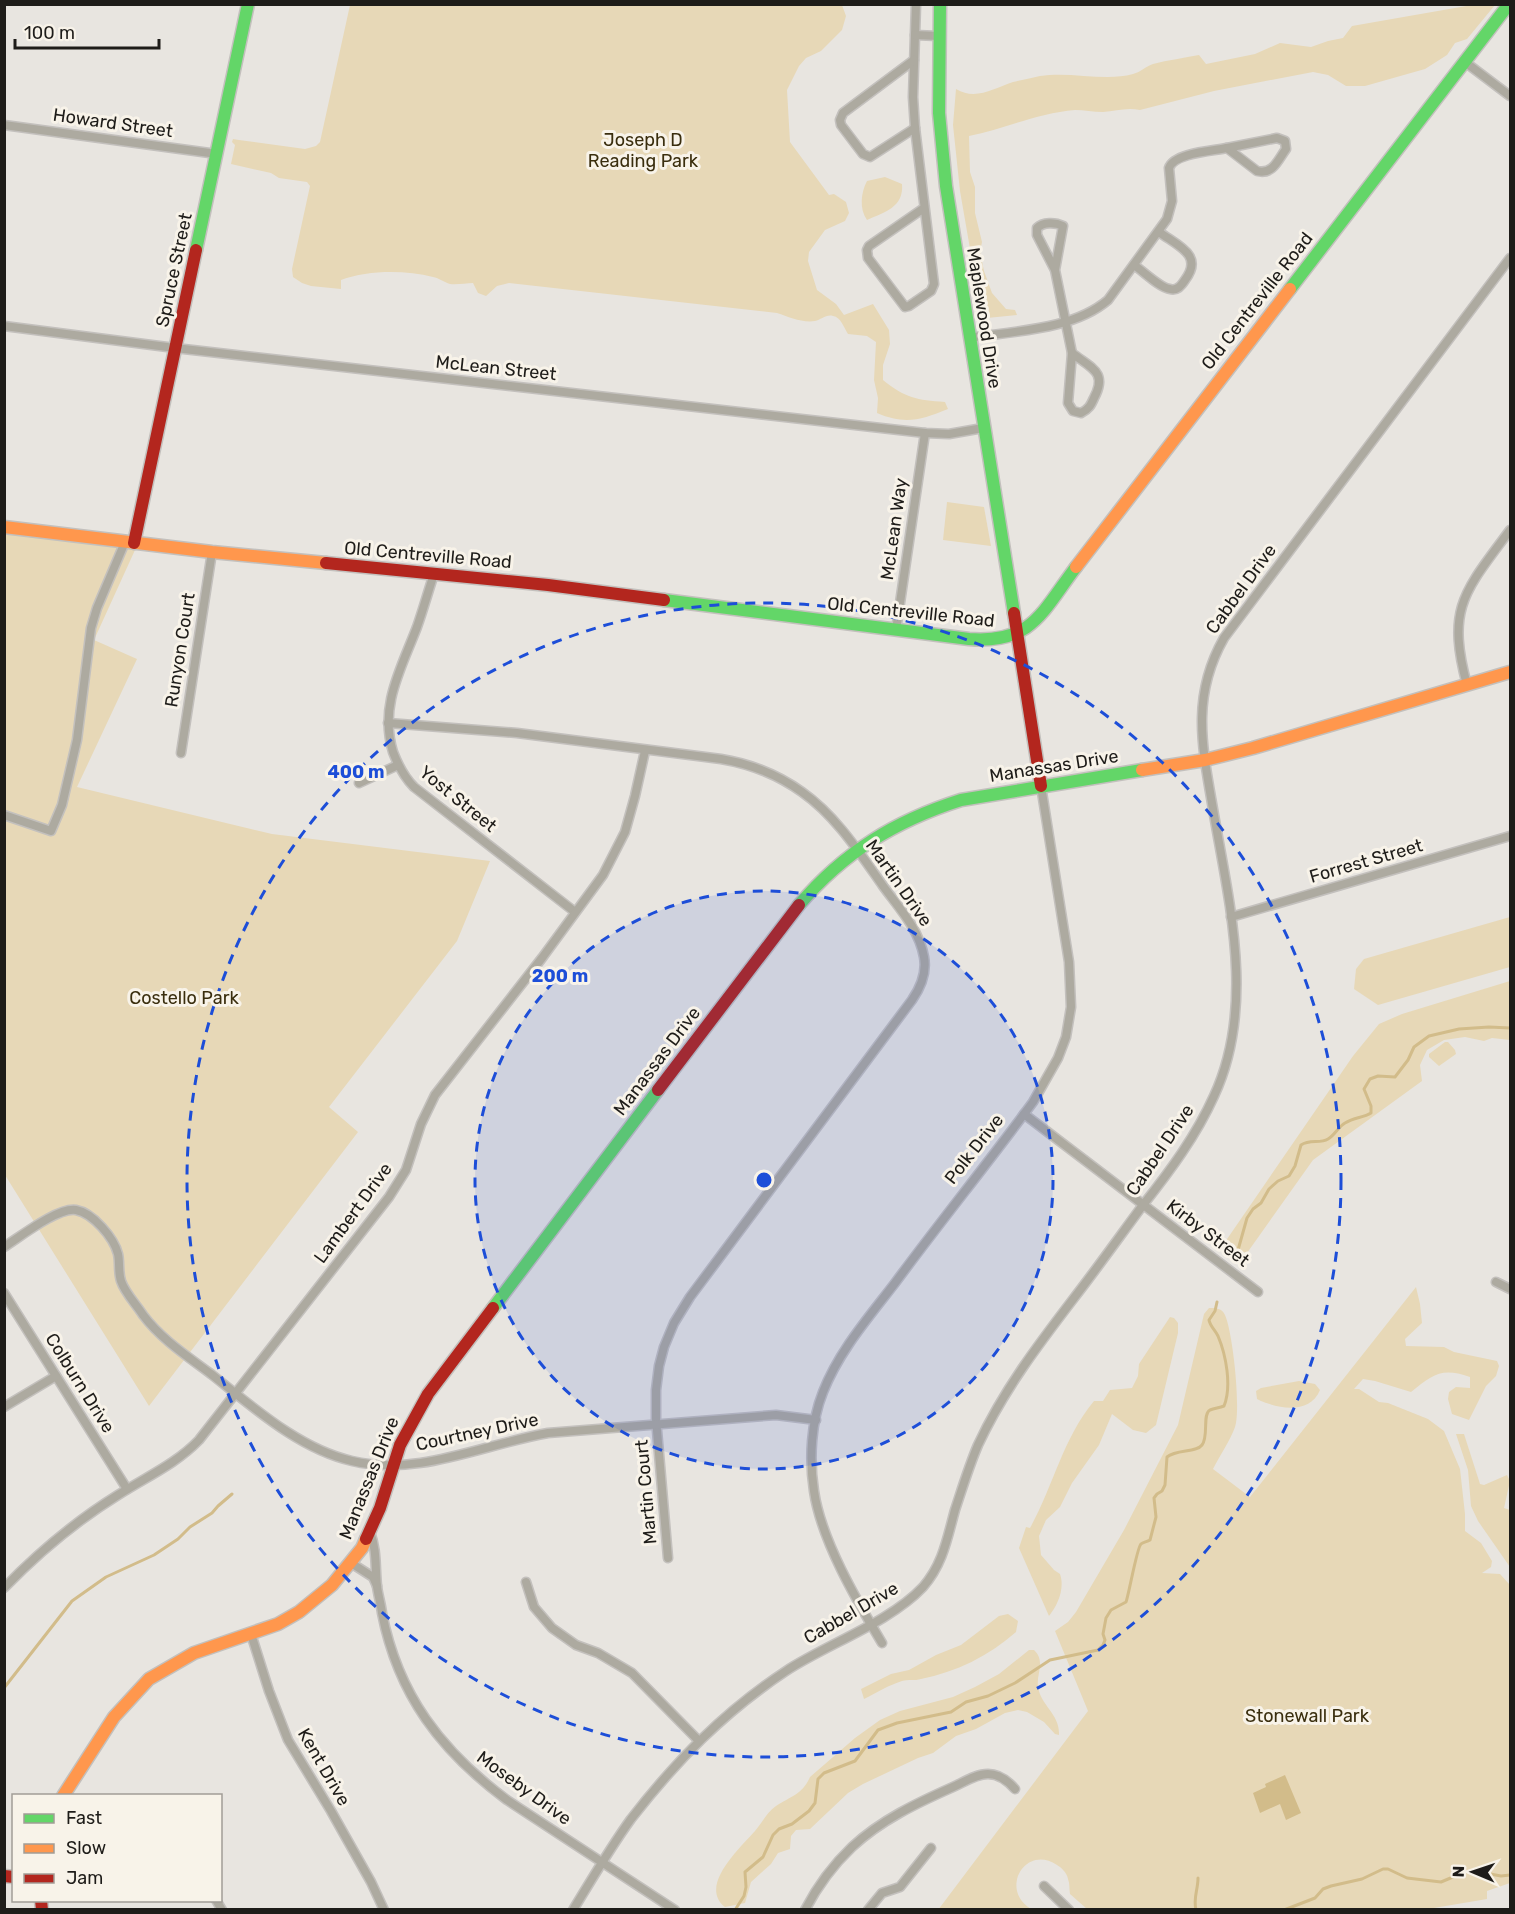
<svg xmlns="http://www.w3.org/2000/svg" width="1515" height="1914" viewBox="0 0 1515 1914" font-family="Rubik,sans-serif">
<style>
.green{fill:#e7d8b7}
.water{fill:#d2bc8a}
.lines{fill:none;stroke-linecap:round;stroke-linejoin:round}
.stream{stroke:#d2bc8a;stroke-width:3}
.street-casing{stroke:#c3c0bd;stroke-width:11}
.fast-casing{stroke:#c3c0bd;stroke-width:15}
.slow-casing{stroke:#c3c0bd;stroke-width:15}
.jam-casing{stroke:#c3c0bd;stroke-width:15}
.street{stroke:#adaaa0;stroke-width:8}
.fast{stroke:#63d668;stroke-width:12}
.slow{stroke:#ff974d;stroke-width:12}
.jam{stroke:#b3261e;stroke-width:12}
.ring{fill:none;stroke:#1d4ed8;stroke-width:3;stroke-dasharray:10 8}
.labels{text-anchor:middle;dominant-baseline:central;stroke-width:6;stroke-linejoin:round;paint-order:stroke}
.street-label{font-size:18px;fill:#1e1c19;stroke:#f8f3e9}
.park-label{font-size:18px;fill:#3a2e0e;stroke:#f8f3e9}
.centre{fill:#1d4ed8;stroke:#f8f3e9;stroke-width:3}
.ring-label{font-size:18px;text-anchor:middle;font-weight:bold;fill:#1d4ed8;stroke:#f8f3e9;stroke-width:6;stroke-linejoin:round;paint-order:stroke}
</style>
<rect width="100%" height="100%" fill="#e8e5e0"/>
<g class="green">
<path d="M 350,5 L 842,5 L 846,16 L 842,30 L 821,51 L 806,58 L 799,66 L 787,90 L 790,142 L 829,195 L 834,194 L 846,202 L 849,213 L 845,221 L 825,230 L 809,252 L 808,261 L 817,290 L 836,304 L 844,315 L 873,304 L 889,330 L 890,344 L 883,365 L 883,380 C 905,398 917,400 945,402 L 948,409 C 921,420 905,425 877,413 L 878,398 L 874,380 L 876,342 L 867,336 L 848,334 C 844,328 841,317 833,316 C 826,314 821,320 815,321 C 802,323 789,317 777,313 L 509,283 L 497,286 L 486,296 L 478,293 L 473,283 C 466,283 457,285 450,284 C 444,282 439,278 433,277 C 405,270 368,270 341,280 L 341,289 L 311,286 L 302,283 L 293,277 L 292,269 L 310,186 L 307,182 L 279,178 L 271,173 L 231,164 L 235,145 L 232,142 L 233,139 L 239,140 L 305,149 L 316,146 L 320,142 Z"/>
<path d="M 1472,5 L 1495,5 L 1467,39 L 1455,43 L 1447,55 L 1425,69 L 1365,86 L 1346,86 L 1328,75 L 1313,72 L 1214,91 L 1140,110 C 1127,107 1116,111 1103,112 C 1093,112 1084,110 1075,110 C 1038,113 1004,129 969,136 L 970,172 L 975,187 L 975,213 L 982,242 L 980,252 L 984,271 L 992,293 L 1006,309 L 1015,310 L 1017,315 L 987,318 L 981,312 L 960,191 L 953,125 L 956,89 C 976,101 994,88 1013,82 C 1022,80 1031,78 1040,76 C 1071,71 1105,82 1133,74 C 1141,72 1146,66 1153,64 C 1168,60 1184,58 1199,55 L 1206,64 L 1255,54 L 1280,43 L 1311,47 L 1328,41 L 1343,38 L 1352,26 Z"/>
<path d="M 885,177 L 902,184 C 904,207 885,212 867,220 C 859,209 861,192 867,181 Z"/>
<path d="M 947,502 L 984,507 L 991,546 L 943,540 Z"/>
<path d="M 5,533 L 135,550 L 94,640 L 137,659 L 77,787 L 272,834 L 490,861 L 457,941 L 329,1107 L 358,1132 L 149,1406 L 5,1175 Z"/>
<path d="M 1510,917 L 1510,967 L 1378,1005 L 1354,989 L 1356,969 L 1364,959 Z"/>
<path d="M 1510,981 L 1510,1040 L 1492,1038 L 1484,1041 L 1465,1037 L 1444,1040 L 1427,1050 L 1420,1065 L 1422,1081 L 1313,1160 L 1247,1253 L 1231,1249 L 1225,1242 L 1353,1056 L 1379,1024 L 1402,1014 Z"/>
<path d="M 1445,1042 L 1448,1042 L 1455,1050 L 1456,1054 L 1439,1066 L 1429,1057 L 1429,1054 Z"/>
<path d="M 1416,1287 L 1420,1304 L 1422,1323 L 1405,1339 L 1406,1346 L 1444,1347 L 1454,1352 L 1497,1361 L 1499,1366 L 1496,1376 L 1486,1386 L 1469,1420 L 1452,1414 L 1448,1399 L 1449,1392 L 1456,1387 L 1470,1388 L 1470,1377 C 1442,1367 1433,1374 1411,1392 L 1375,1381 L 1363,1379 L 1354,1389 L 1359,1389 L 1379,1402 L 1388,1403 L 1428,1419 L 1444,1431 L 1460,1469 L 1465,1514 L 1465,1531 L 1481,1543 L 1492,1561 L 1491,1567 L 1482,1573 L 1500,1574 L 1510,1585 L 1510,1883 L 1487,1891 L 1487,1899 L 1428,1909 L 1087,1909 L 1070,1894 C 1069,1889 1070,1884 1068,1879 C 1067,1873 1062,1868 1057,1865 C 1025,1844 999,1890 1031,1909 L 938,1910 L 1088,1711 L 1055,1631 L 1068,1622 L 1076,1612 L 1124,1530 L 1178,1425 L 1204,1314 L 1209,1308 C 1216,1308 1222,1308 1225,1315 C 1233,1333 1241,1409 1235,1427 C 1230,1441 1220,1455 1213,1469 L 1250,1497 Z"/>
<path d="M 1170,1317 L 1174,1318 L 1178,1323 L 1178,1333 L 1156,1425 L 1146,1433 L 1133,1430 L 1112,1414 L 1099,1445 L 1072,1483 L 1060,1507 L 1046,1520 L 1039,1536 L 1041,1555 L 1054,1570 L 1060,1574 C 1065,1588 1058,1605 1049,1616 L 1019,1548 L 1026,1527 L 1030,1528 C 1053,1487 1063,1438 1094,1401 L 1103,1401 L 1110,1390 L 1132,1388 L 1138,1376 L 1139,1364 Z"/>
<path d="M 1299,1381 L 1315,1384 L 1320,1390 C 1310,1415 1277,1409 1257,1399 L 1256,1391 L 1261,1388 Z"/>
<path d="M 1456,1434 L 1464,1434 L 1480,1484 L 1484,1485 L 1507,1475 L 1510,1481 L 1504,1508 L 1510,1510 L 1510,1567 L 1478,1521 L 1471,1506 L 1468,1470 Z"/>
<path d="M 1008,1614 L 1018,1621 L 1016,1632 C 989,1656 956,1672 921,1679 C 915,1681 908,1679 902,1681 C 889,1685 876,1693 864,1699 L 861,1689 L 891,1674 L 909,1670 L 936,1655 L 961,1645 L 999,1616 Z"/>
<path d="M 1029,1650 L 1034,1650 C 1046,1661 1036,1674 1038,1687 C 1041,1706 1060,1714 1059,1735 L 1055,1734 L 1044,1722 L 1027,1712 L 1018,1710 L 1005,1713 L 976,1729 L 956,1736 L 933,1753 L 918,1758 L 863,1784 L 848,1793 L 810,1829 L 796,1830 L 791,1836 L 790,1849 L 778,1853 L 771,1864 L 751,1882 L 745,1903 L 725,1907 C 698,1886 740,1848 755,1831 C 762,1823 767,1812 776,1806 C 791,1796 802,1795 810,1777 L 855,1738 L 880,1720 L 900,1711 L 953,1697 L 975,1687 L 999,1674 Z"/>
</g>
<path class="water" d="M 1285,1775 L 1301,1813 L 1286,1820 L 1280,1804 L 1260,1813 L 1253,1793 L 1266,1787 L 1265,1784 Z"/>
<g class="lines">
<g class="stream">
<path d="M 1238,1250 L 1247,1218 L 1253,1209 L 1261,1203 L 1269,1189 L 1278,1181 L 1289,1176 L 1295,1166 L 1301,1145 C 1310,1139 1320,1144 1328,1139 C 1335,1135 1338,1127 1345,1123 C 1354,1117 1363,1118 1371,1113 L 1371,1106 L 1364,1089 L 1370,1079 L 1378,1076 L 1395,1077 L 1408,1060 L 1414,1047 L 1429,1036 L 1459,1029 L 1489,1027 L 1510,1028"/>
<path d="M 4,1688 L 72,1601 L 106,1577 L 154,1555 L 178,1539 L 190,1527 L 212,1513 L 218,1506 L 232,1494"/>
<path d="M 735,1910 L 744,1896 L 746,1887 L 745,1872 L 763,1857 L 773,1835 L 779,1829 L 792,1824 L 809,1811 L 815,1803 L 818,1779 L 824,1773 L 855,1761 L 878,1730 L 897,1723 L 951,1712 L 966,1702 L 988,1696 L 1015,1683 L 1050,1660 L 1098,1650 L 1103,1645 L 1105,1640 L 1103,1634 L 1106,1618 L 1111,1610 L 1126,1602 C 1129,1594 1137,1547 1141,1544 C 1143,1542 1147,1542 1150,1540 L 1156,1517 L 1154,1498 L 1157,1494 L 1162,1491 L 1165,1485 L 1167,1457 C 1177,1449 1196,1453 1202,1445 C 1209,1436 1202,1414 1210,1410 C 1215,1408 1219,1408 1224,1406 C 1232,1386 1226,1355 1218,1336 C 1215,1330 1210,1326 1209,1320 L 1215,1311 L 1217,1302"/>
<path d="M 1196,1910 C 1193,1898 1198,1890 1198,1878"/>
<path d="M 1284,1910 L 1315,1898 L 1323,1889 L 1331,1886 L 1362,1879 L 1383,1869 L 1388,1869 L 1407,1878 L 1441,1882 L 1465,1872 L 1474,1871 L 1501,1876 L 1510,1875"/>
</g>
<defs>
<g id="street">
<path d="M 916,4 L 913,97 L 915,128 L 934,284 L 931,291 L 909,306 L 905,307 L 868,258 L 867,250 L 869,246 L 924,208"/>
<path d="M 915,35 L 938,36"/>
<path d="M 914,60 L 843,113 L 840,120 L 841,125 L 863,154 L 870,157 L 915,128"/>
<path d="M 1465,62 L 1510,96"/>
<path d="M 4,125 L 217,154"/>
<path d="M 1277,138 L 1285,141 L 1286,149 C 1278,160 1273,175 1257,171 L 1227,148 Z"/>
<path d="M 1134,265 C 1143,271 1160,288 1170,289 C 1177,291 1181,286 1185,280 C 1204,255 1178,246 1159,232"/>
<path d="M 1055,270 L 1063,226 C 1055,222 1043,222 1037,228 L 1037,235 L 1055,270 L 1072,353"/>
<path d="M 4,326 L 175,348 L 925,433 L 949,434 L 983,428"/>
<path d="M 969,338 C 1014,331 1073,330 1108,300 L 1167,219 L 1172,201 L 1169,168 C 1174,153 1212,151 1227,148"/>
<path d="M 1072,353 C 1091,368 1108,372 1094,398 C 1091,405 1089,409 1081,413 L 1073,411 L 1068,403 Z"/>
<path d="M 434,574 C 428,592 423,610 417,627 C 401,669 379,706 393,752 C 398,765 404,777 414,787 L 575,912"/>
<path d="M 896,630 L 925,433"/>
<path d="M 1467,685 C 1446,607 1465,591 1510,530"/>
<path d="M 388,723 L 517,733 L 721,759 C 751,764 777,774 802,792 C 836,816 859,852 883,886 C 899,908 919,929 924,957 C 927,973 921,987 912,1000 L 690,1297 L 674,1323 L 664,1347 L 659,1366 L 656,1390 L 656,1419 L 668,1558"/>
<path d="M 181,753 L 212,552"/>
<path d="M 359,783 L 398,765"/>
<path d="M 4,815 L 51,831 L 62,805 L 77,740 L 91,628 L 97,608 L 125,542"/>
<path d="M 1231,917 L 1510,836"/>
<path d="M 1024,1114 L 1258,1292"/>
<path d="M 4,1247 C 20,1237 58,1207 76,1210 C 93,1213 114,1238 118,1254 C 120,1263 118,1272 121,1281 C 125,1293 136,1304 143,1315 C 161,1339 187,1356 211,1374 C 253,1407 299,1449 352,1461 C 418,1477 484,1444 548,1433 L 776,1415 L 816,1420"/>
<path d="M 1496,1282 L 1510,1289"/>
<path d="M 4,1293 L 127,1489"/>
<path d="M 4,1407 L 56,1376"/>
<path d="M 370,1532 C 377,1550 375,1567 377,1586 C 378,1595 381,1604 382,1613 C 398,1695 441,1751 507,1800 L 675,1910"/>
<path d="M 351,1563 L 373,1577 L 377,1586"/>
<path d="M 526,1582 L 534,1607 L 552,1628 L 576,1645 L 598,1653 L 632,1673 L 698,1740"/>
<path d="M 4,1588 C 39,1552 76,1521 118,1495 C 146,1477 176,1464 199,1440 L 389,1197 L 406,1170 L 421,1124 L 435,1095 L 542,958 L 603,875 L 625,832 L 635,796 L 645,751"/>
<path d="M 251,1634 L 269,1691 L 288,1740 L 331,1811 L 371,1882 L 384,1910"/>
<path d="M 882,1643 C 857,1601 821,1540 814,1491 C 809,1459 811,1422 823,1392 C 839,1351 869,1317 895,1283 C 940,1222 988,1163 1033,1102 L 1058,1058 L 1066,1037 L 1071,1007 L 1069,962 L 1041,786"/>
<path d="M 1044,1886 L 1069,1910"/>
<path d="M 216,1900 L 222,1910"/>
<path d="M 573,1910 C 592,1879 610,1848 631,1819 C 676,1761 724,1712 786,1671 C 827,1644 889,1623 923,1587 C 943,1564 947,1539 955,1510 C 962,1489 969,1466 978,1445 C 1003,1391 1038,1345 1074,1298 C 1098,1267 1120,1236 1143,1205 C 1170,1171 1196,1136 1214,1096 C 1256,1006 1229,902 1213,809 C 1202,746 1191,696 1224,638 L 1510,258"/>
<path d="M 805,1910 C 817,1887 833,1865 852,1847 C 881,1820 917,1803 953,1787 C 964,1782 976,1774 988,1774 C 999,1774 1008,1781 1015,1789"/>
<path d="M 868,1910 L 882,1893 L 900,1887 L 931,1848"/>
</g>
<g id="fast">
<path d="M 940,4 L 939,113 L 946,186 L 1014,613"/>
<path d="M 196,250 L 248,4"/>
<path d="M 1290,289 L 1509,4"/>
<path d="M 664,600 L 969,639 C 1032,644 1042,612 1076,567"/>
<path d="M 799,905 C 844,852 895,821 961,800 L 1142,770"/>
<path d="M 493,1308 L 658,1090"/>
</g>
<g id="slow">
<path d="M 4,527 L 212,552 L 326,563"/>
<path d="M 1076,567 L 1290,289"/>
<path d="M 1142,770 L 1205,760 L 1253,748 L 1510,672"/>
<path d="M 63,1796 L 114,1717 L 149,1679 L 194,1653 L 278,1624 L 299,1612 L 332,1585 L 362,1548 L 366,1539"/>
</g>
<g id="jam">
<path d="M 134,543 L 196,250"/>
<path d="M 326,563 L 548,585 L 664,600"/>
<path d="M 1014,613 L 1041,786"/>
<path d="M 658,1090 L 799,905"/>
<path d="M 366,1539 L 380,1508 L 400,1445 L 428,1394 L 493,1308"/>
<path d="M 4,1876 L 14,1877"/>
<path d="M 41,1900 L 42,1910"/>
</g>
</defs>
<use href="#street" class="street-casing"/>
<use href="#fast" class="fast-casing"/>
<use href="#slow" class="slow-casing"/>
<use href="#jam" class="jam-casing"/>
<use href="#street" class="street"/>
<use href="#fast" class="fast"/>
<use href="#slow" class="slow"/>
<use href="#jam" class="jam"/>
</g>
<circle cx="764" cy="1180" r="289" fill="#1d4ed8" fill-opacity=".12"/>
<g class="ring">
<circle cx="764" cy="1180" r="289"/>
<circle cx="764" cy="1180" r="577"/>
</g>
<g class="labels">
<g class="street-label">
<text transform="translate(113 123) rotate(8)">Howard Street</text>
<text transform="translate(174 270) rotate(-78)">Spruce Street</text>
<text transform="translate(1257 301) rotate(-52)">Old Centreville Road</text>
<text transform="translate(984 318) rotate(81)">Maplewood Drive</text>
<text transform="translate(496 368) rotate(6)">McLean Street</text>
<text transform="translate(894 529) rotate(-82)">McLean Way</text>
<text transform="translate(428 555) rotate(5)">Old Centreville Road</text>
<text transform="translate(1241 589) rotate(-54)">Cabbel Drive</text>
<text transform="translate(911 612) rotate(6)">Old Centreville Road</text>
<text transform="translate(180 650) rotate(-81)">Runyon Court</text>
<text transform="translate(1054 766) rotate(-9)">Manassas Drive</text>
<text transform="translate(458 799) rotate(39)">Yost Street</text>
<text transform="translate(1366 861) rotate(-16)">Forrest Street</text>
<text transform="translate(899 883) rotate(55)">Martin Drive</text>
<text transform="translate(657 1061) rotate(-53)">Manassas Drive</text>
<text transform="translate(974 1149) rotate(-52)">Polk Drive</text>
<text transform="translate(1160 1150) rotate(-56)">Cabbel Drive</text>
<text transform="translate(353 1213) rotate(-54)">Lambert Drive</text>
<text transform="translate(1208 1233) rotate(37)">Kirby Street</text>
<text transform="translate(80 1383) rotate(58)">Colburn Drive</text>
<text transform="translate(477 1432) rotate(-12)">Courtney Drive</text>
<text transform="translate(369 1478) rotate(-68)">Manassas Drive</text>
<text transform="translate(646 1492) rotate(-95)">Martin Court</text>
<text transform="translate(851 1613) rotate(-30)">Cabbel Drive</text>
<text transform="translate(324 1767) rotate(60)">Kent Drive</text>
<text transform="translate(524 1788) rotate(36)">Moseby Drive</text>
</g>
<g class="park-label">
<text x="643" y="140">Joseph D<tspan x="643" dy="21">Reading Park</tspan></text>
<text x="184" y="998">Costello Park</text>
<text x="1307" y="1716">Stonewall Park</text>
</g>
</g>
<circle cx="764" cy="1180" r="9" class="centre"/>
<g class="ring-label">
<text x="356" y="778">400 m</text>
<text x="560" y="982">200 m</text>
</g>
<rect width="1515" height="1914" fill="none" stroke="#1e1c19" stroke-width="12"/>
<rect x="12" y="1794" width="210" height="108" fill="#f8f3e9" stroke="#a19d96" stroke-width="1.5"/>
<rect x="24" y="1814" width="30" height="9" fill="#63d668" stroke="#a19d96" stroke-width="1.5"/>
<text x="66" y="1824" font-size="18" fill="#1e1c19">Fast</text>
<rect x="24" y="1844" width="30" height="9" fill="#ff974d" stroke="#a19d96" stroke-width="1.5"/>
<text x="66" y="1854" font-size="18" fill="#1e1c19">Slow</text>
<rect x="24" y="1874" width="30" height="9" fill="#b3261e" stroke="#a19d96" stroke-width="1.5"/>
<text x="66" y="1884" font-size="18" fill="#1e1c19">Jam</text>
<g transform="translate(1473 1872) rotate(272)" stroke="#f8f3e9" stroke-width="4.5" paint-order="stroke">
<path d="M0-4.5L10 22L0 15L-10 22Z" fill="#1e1c19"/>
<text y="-9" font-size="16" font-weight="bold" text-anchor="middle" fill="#1e1c19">N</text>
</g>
<path d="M15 39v9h144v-9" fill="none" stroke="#1e1c19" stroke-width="3"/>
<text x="24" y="39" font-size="18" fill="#1e1c19" stroke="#f8f3e9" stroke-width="4.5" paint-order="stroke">100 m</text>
</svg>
